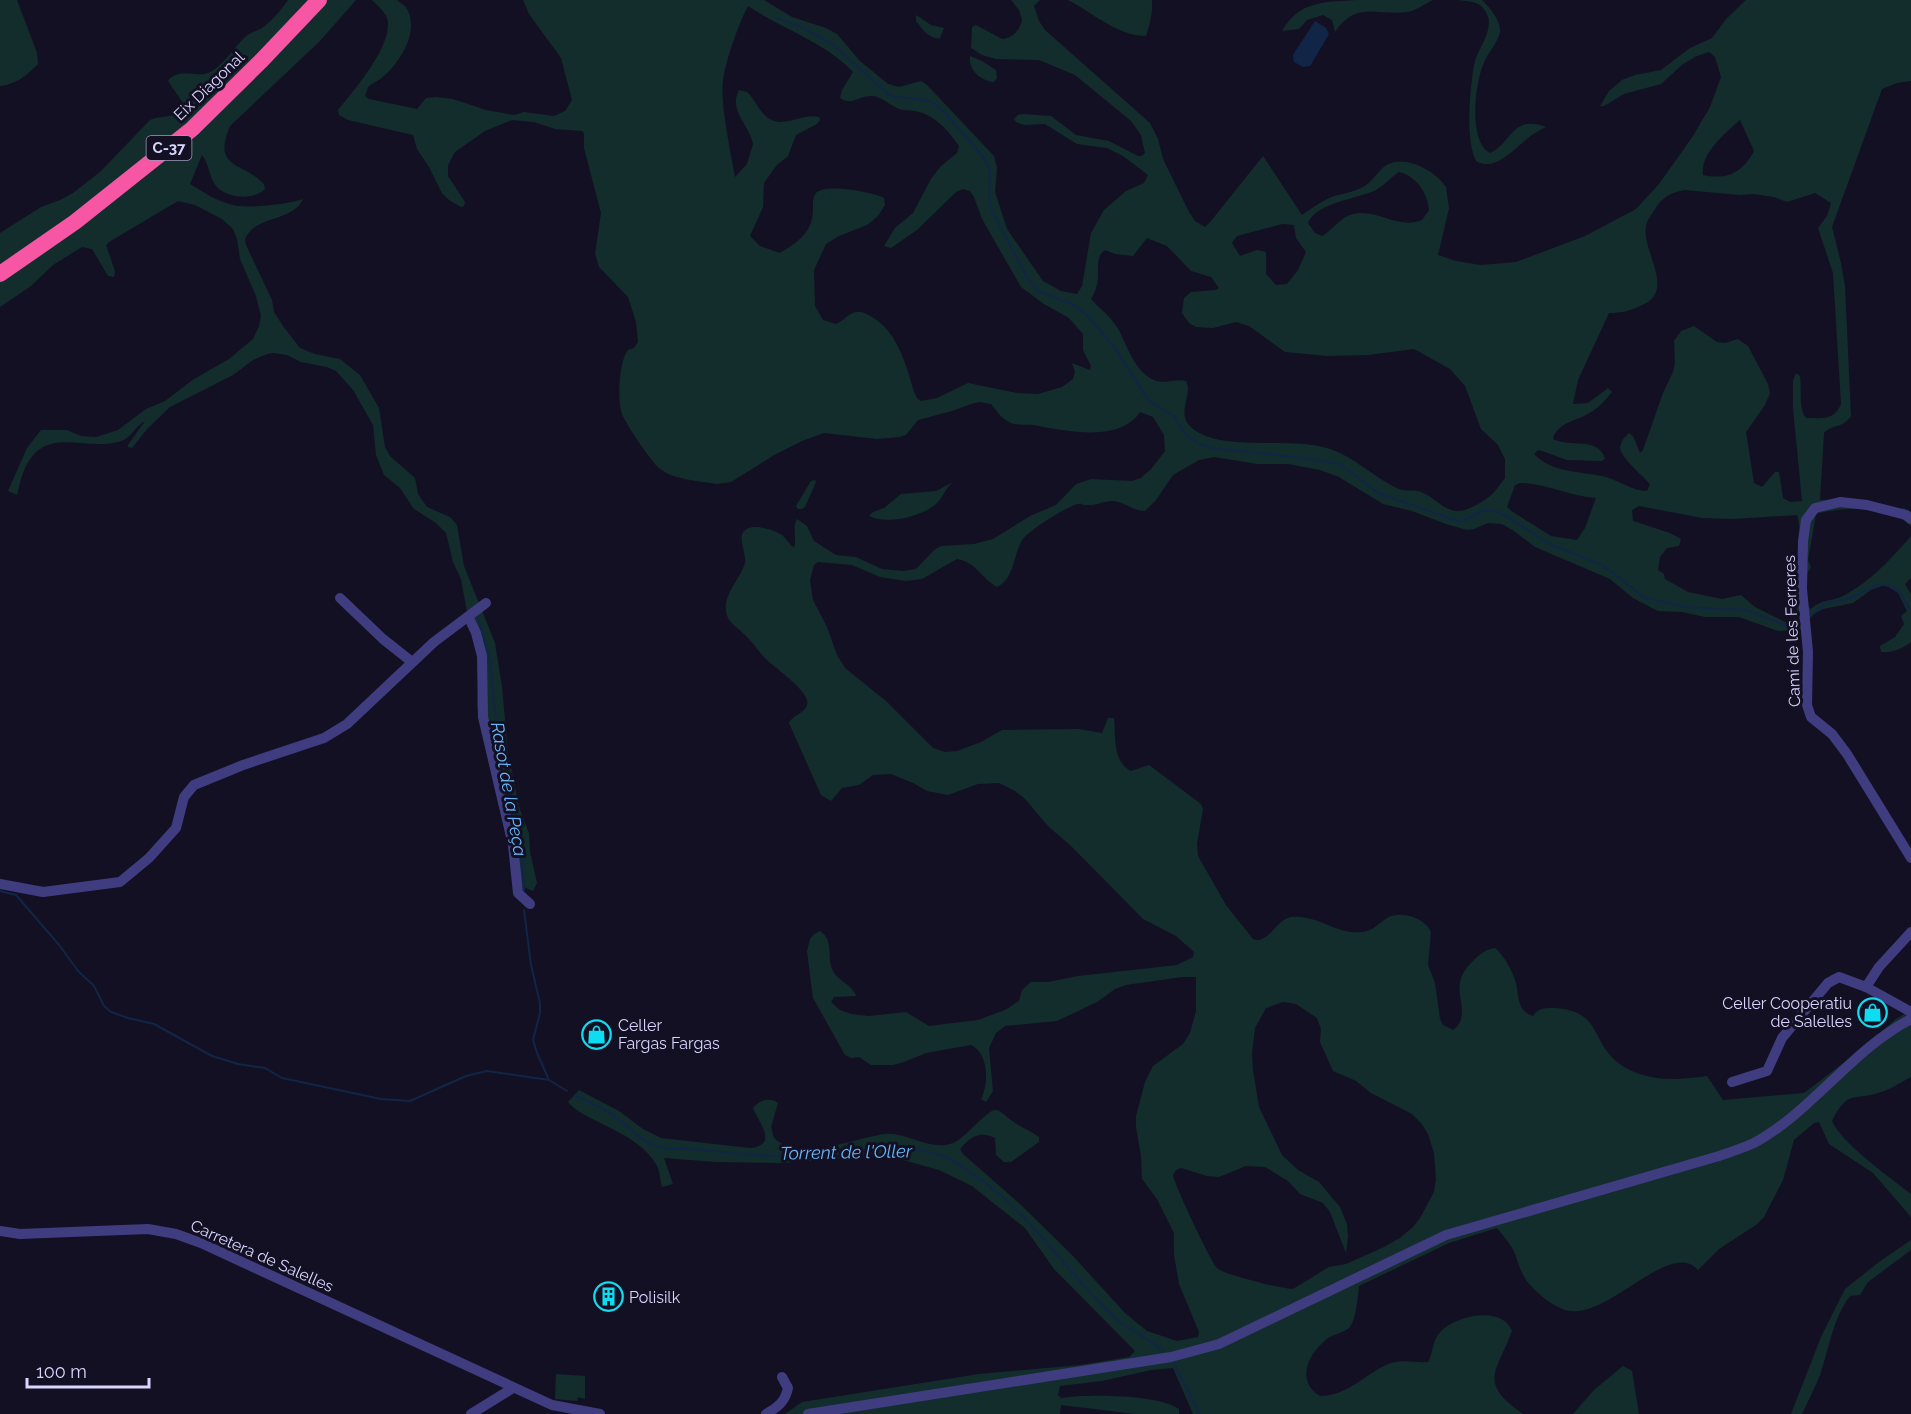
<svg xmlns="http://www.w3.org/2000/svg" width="1911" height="1414" viewBox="0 0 1911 1414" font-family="Raleway,sans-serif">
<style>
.green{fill:#132d2c;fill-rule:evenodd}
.water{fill:#112647}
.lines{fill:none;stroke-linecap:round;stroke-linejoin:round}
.stream{stroke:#112647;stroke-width:2}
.minor{stroke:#3f3d80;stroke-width:10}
.highway{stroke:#f656a4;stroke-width:16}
.labels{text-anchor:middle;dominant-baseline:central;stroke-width:6;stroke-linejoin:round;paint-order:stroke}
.shield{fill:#131024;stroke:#9e9abc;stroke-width:1.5}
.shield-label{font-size:15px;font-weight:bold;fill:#d9d5fd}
.street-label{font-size:16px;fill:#d9d5fd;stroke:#131024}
.poi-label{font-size:16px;fill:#d9d5fd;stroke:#131024;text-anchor:start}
.water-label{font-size:18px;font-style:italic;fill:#68b6f7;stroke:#131024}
</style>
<rect width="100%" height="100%" fill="#131024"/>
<g class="green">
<path d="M 0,0 L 17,0 L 37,53 L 38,64 C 27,75 17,84 0,86 Z"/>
<path d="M 288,0 L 356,0 L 320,41 L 230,126 C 212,170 242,161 264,184 L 265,189 C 253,201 226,198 216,186 C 209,177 209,163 202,155 L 190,184 C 203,192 218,202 233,205 C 246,209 290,204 303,199 C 292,223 253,215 245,240 L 246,245 L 272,300 L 274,312 L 283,326 L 300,348 L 315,354 L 340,359 L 360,375 L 379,408 L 385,447 L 390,456 L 415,478 L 418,494 L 427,507 L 450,517 L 457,525 L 464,566 L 495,643 L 502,687 L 508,752 L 519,807 L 529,833 L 530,852 L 537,883 L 533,891 C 512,882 509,881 511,858 L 479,720 L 477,704 L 480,664 L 470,629 L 461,579 L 453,562 L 446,533 L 436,523 L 414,509 L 400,488 L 384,475 L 376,455 L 373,425 L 353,390 L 336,371 L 327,367 L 301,362 L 287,355 L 273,353 L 267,354 L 253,360 L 233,375 L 170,407 L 147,429 L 132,448 L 128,447 L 128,445 L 145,421 C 136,425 131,438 121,441 C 83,453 43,422 23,473 C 20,480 19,488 17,495 L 8,491 L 27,448 L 41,430 L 67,430 L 81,436 L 96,437 L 118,430 L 146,409 L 165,401 L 194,379 L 229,359 L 253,339 L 259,326 L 261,316 L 256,296 L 240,259 L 237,239 L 233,229 L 222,219 L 195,205 L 178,201 L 109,242 L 106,245 L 115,271 L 114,277 L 108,276 L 92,249 L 82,247 L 53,265 L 31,286 L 0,307 L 0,233 L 41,207 L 60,200 L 73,193 L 100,172 L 150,120 C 163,114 178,120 185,106 L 168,81 C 179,66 198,80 212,71 C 225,63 234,48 245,37 C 250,33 256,31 262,28 C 272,21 281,10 288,0 Z"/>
<path d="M 372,0 L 397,0 C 400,3 405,5 407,9 C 419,30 402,59 387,73 C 382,79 374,82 368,87 L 365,96 L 369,99 L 417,109 L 426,98 L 437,97 L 453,99 L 486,110 L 514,115 L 524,112 L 554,116 L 565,111 L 572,100 L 561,58 L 529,14 L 523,0 L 764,0 L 792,17 L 826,28 L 837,34 L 860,61 L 888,84 L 899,87 L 921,81 L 927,85 L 994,156 L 997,168 L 995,192 L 1007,229 L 1043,281 L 1061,291 L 1077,294 L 1082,286 L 1091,233 L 1104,210 L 1126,191 L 1144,183 L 1148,175 L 1123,156 L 1107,148 L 1077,144 L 1045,124 L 1024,125 L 1016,122 L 1014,119 L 1018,115 L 1022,114 L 1051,116 L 1076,135 L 1109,141 L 1138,156 L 1142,156 L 1145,153 L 1141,135 L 1131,121 L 1075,75 L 1039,60 L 996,59 L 982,55 L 971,48 L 972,27 L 976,25 L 1002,39 C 1013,38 1020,30 1022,20 L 1019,10 L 1011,0 L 1040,0 L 1034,6 L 1039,21 L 1045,30 L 1150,123 L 1158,139 L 1163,159 L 1189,212 L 1195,221 L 1205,227 L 1211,221 L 1263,156 L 1302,215 C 1312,208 1323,200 1334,196 C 1343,194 1352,192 1361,188 C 1372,183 1376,173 1385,166 C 1403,153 1435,170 1446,187 L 1449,208 L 1438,255 L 1456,261 L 1481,265 L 1516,262 L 1585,236 L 1636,209 L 1659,184 L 1693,136 L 1710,107 L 1721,77 L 1715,57 L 1709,52 L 1697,56 L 1683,64 L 1661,84 L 1624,94 L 1604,106 L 1600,106 L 1609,91 L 1622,80 L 1635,75 L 1661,70 L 1690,48 L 1712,38 L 1727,18 L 1746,0 L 1911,0 L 1911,81 L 1897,83 L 1882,89 L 1832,227 L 1841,263 L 1845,286 L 1851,416 C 1842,429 1832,424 1824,433 L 1820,500 L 1848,499 L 1900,510 L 1904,508 L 1911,512 L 1911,526 C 1886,504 1845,507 1816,514 L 1808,560 L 1811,567 L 1805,577 L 1808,606 L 1811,609 C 1823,598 1833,602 1845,595 C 1872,580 1891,559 1911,536 L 1911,578 L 1905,584 L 1911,594 L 1911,642 C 1902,649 1892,653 1881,652 L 1880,646 L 1895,637 L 1904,624 L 1901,616 L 1907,611 L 1898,593 L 1885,585 L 1871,590 L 1853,603 L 1823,609 L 1814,614 L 1800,630 L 1778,631 L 1739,617 L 1705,617 L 1682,612 L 1658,611 L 1633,598 L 1610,579 L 1535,547 L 1514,531 L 1502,524 L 1488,523 L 1474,529 L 1467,530 L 1446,524 L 1412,511 L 1383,504 L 1339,477 L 1320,470 L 1288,464 L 1258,464 L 1214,457 L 1199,460 L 1173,475 L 1156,500 L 1145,511 C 1134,511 1126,503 1114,501 C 1105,500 1096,506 1087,505 C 1078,505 1086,503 1078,504 C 1069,505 1028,531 1023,539 C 1013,553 1015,579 997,587 C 981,578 976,562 957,559 L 922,579 L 906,581 L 880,577 L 852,565 L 818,562 L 814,565 L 810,580 L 813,600 L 827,627 L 837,655 L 845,668 L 886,701 L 933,748 L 945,752 L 957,751 L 981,742 L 1002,730 L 1079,729 L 1102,733 L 1108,718 L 1114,718 C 1116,736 1112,761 1131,771 L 1149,765 L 1201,804 L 1203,809 L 1197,844 L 1198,856 L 1226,905 L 1253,939 C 1269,945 1275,920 1291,917 C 1317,914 1336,935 1363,932 C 1373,931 1379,923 1387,918 C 1401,910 1425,918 1431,932 L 1428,965 L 1435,983 L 1440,1019 L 1443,1025 L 1453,1030 C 1470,1018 1457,998 1460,982 C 1462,972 1469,965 1475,959 C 1481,953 1487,949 1495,948 C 1504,955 1513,972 1516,983 C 1519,995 1517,1012 1533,1016 C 1538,1008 1544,1008 1553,1008 C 1606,1010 1588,1047 1626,1068 C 1651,1082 1679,1080 1707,1076 L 1723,1100 L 1804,1093 L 1855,1054 L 1896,1019 L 1911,1010 L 1911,1077 C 1901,1082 1892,1089 1881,1092 C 1853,1102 1849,1088 1832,1121 C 1841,1143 1891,1178 1911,1194 L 1911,1217 L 1873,1173 L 1829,1144 L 1819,1122 L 1814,1123 L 1794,1140 L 1783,1180 L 1764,1217 L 1756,1225 L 1719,1249 L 1698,1270 C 1670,1237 1606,1323 1565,1310 C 1554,1306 1543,1298 1535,1290 C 1523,1279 1520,1269 1515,1254 C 1512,1245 1503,1236 1497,1228 L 1449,1243 L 1359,1286 C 1358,1296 1356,1321 1349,1328 C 1343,1333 1334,1334 1328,1338 C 1308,1353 1295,1381 1320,1396 C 1349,1396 1365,1373 1391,1363 C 1403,1359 1415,1363 1428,1362 C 1433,1354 1432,1343 1438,1335 C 1451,1316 1502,1304 1512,1331 C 1497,1372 1477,1382 1523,1414 L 1193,1414 L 1173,1368 L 1151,1370 L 1102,1381 L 1060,1386 L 1058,1395 L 1061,1398 C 1089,1394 1156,1394 1179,1409 L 1179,1414 L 1135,1414 L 1061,1405 L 1060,1414 L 785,1414 L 802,1402 L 979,1374 L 1080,1365 L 1129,1357 L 1135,1351 L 1054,1269 L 1025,1228 L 972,1186 L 939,1170 L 899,1159 L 862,1157 L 782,1163 L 716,1162 L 664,1158 L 673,1184 L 662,1187 C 660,1180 660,1170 656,1164 C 637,1134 601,1127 574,1108 L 568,1102 L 579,1090 L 619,1111 L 643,1129 L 661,1138 L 750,1148 C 779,1145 759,1123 753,1108 C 759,1100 770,1097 778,1103 L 771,1127 L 774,1138 C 799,1162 855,1138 885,1134 C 905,1131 931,1152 953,1143 C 966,1138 987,1109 996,1110 C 1002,1111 1006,1117 1011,1120 C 1019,1127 1030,1130 1039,1137 L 1039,1142 L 1011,1162 L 1004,1162 L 996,1155 L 995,1138 C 980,1131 971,1136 960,1149 L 963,1154 L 1020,1204 L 1072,1255 L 1125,1313 L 1147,1331 L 1177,1341 L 1198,1337 L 1199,1332 L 1179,1284 L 1174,1255 L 1174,1233 L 1157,1199 L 1142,1179 L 1141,1156 L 1136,1127 L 1136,1116 L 1145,1082 L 1153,1066 L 1183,1044 L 1190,1033 L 1196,1011 L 1196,977 L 1182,977 L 1126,985 L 1115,989 L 1097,1002 L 1057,1021 L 1005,1026 L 996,1033 L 989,1048 L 993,1091 L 986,1102 L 981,1099 C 989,1084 989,1053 971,1045 L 926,1053 L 904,1062 L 893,1065 L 871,1065 L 859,1057 L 851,1058 L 845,1055 L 813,998 L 807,951 L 810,939 L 814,934 L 820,931 C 835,941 826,957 833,971 C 839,982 853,985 856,996 L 834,997 L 831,1002 L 840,1010 L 851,1014 L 869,1016 L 906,1012 L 929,1026 L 978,1020 L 1005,1010 L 1019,1001 L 1022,990 L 1031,982 L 1048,982 L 1078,976 L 1177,965 L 1193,957 L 1194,952 L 1176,936 L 1143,919 L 1071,846 L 1048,826 L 1025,799 L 1015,791 L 999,783 L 978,784 L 948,795 L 927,791 L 913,783 L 891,774 L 873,775 L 859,785 L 842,788 L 831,801 L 821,795 L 789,723 C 793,714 810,712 807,700 C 803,687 778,670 768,661 C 759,653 753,642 744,634 C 739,629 731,624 728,618 C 719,598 740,580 745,563 C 747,553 735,535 747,529 C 755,524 775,530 782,535 C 787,539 789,544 794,548 C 797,538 792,527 797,519 L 807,526 L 814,541 L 836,555 L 856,557 L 882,569 L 903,571 L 916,569 L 934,550 L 941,546 L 974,544 L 993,539 L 1030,516 L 1056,505 L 1076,484 L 1091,479 L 1132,481 L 1141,478 L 1152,468 L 1165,451 L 1164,435 L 1153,417 L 1140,412 C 1120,443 1065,431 1034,425 C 1027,424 1019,426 1011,423 C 1002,419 997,412 991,404 L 979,402 L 971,404 L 952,411 L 918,420 L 906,435 L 899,437 L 877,439 L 824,433 L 802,441 L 776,454 L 731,482 L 717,484 C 700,481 673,480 659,468 C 650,460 627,426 622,414 C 617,400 619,361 628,350 L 634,348 L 638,342 L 636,322 L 628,297 L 599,267 L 595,254 L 601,213 L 584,148 L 584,133 L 582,131 L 555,129 L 534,122 L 512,120 L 485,131 L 455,152 L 448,165 L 448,176 L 465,202 L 464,206 L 461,207 L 449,200 L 442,193 L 429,167 L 417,149 L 413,135 L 348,120 L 339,115 L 338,110 C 354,90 390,49 388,22 C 387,13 378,6 372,0 ZM 748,6 C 782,29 825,42 853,72 L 842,90 L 840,98 C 853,106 858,96 871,96 C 881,96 888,104 897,108 C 903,111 908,110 915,111 C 934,114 949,131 959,146 L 957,153 L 940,167 L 931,179 L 913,213 L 895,228 L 884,246 L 891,248 L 917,230 L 956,192 L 963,189 L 970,191 L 974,197 L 982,219 L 1021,287 L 1044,304 L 1069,318 L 1083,334 L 1083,350 L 1091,366 L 1090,370 L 1072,363 L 1075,372 L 1073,379 L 1062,387 L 1038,394 L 1017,393 L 968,383 L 937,398 L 921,401 L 917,398 L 914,392 C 906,364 897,330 870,316 C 865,313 861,311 856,312 C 849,313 843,321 836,324 L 823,320 L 815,306 L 814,270 L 826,244 L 839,236 L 867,225 L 878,216 L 885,205 L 884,198 C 872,192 826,183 816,193 C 812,198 813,205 813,211 C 812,233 797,243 780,253 L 760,246 L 750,236 L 763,207 L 764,183 L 776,166 L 788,156 L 796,135 L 817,124 L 820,120 L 819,117 C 802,113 784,129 768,118 C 759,112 755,99 747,92 L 739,90 C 728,111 750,125 753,144 L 747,164 L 735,177 C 731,153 720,104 723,81 C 725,62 739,23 748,6 ZM 1740,120 L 1754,151 C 1742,173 1728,180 1703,175 C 1700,154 1725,133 1740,120 ZM 1399,172 C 1415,175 1428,193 1429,210 L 1422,220 C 1399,230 1376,208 1353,214 C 1340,217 1333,230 1322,236 L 1315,233 L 1308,223 C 1315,203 1360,198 1376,190 C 1385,185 1391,177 1399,172 ZM 1685,190 L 1740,195 L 1754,194 L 1774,197 L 1787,202 L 1815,193 L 1831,203 L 1827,216 L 1818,228 L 1833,273 L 1841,404 C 1834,421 1822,418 1806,418 C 1798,408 1802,389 1800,376 L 1796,373 L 1793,381 L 1793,408 L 1802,501 L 1790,502 L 1783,498 L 1779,472 L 1775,472 L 1762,487 L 1754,483 L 1746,432 L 1765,405 L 1770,393 L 1768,384 L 1748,346 L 1738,339 L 1725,343 L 1717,342 L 1694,326 L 1681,331 L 1674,341 L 1675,363 L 1673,372 L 1663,393 L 1643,450 L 1640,453 L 1633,436 L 1629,433 L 1623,439 L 1620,447 C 1620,457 1642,475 1650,484 L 1647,491 C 1633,491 1620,481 1606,477 C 1582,471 1553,474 1534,454 L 1538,450 L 1542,451 L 1567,460 L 1601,461 L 1605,459 C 1599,436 1570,448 1553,439 C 1557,422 1578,421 1591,412 C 1600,407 1606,399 1612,392 L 1608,388 L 1588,403 L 1573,404 L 1578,380 L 1609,313 C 1622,313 1629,311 1640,306 C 1678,292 1641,251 1646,226 C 1647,220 1652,214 1655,209 C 1663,197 1671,192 1685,190 ZM 1282,224 L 1294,225 L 1296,238 L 1306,252 L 1298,270 L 1287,284 L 1276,285 L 1266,274 L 1266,252 L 1257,250 L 1240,256 L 1232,243 L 1237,236 ZM 1147,238 L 1167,246 L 1191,271 L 1211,277 L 1219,288 L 1216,290 L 1191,292 L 1184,298 L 1182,313 L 1189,323 L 1196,327 L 1213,328 L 1236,322 L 1249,326 L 1285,352 L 1327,356 L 1368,355 L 1414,349 L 1450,369 L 1465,386 L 1481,429 L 1498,445 L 1505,459 L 1505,478 C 1500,484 1496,491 1490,496 C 1483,502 1466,512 1457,511 C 1442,510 1435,497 1421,492 C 1414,489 1406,492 1399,489 C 1374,478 1354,456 1327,448 C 1291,437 1226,451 1196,431 C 1172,416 1194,396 1186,381 C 1175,378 1165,385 1154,380 C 1134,372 1127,344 1117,327 C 1110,316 1099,308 1091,299 C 1093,295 1096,290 1097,285 C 1100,273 1094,257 1105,250 L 1115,254 L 1133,256 ZM 1520,483 C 1546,483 1570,497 1596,498 L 1585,528 L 1577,540 L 1551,536 L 1510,510 L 1507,507 L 1515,485 ZM 1639,506 L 1702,518 L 1733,519 L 1797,515 C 1801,529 1802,554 1798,568 C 1796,574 1790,578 1786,583 L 1791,588 L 1800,622 L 1785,622 L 1755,607 L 1741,595 L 1722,599 L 1688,592 L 1665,579 L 1664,574 L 1658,570 L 1660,557 L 1667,548 L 1679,546 L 1681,539 L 1670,533 L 1633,521 L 1632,510 ZM 1283,1002 L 1296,1004 L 1317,1018 L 1321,1029 L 1320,1042 L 1333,1071 L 1356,1081 L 1371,1093 L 1412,1114 L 1422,1124 L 1428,1134 L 1434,1153 L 1436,1179 L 1434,1192 L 1420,1218 L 1413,1227 L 1400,1238 L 1384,1247 L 1346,1264 L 1329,1267 L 1293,1289 C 1282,1289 1225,1275 1217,1268 C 1211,1262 1174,1184 1173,1175 L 1176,1170 L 1181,1168 L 1207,1176 L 1219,1177 L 1246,1166 L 1265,1167 L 1288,1181 L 1300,1194 L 1323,1203 L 1330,1212 L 1346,1253 L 1348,1236 L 1347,1224 L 1340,1207 L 1319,1182 L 1298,1170 L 1282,1155 L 1259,1107 L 1253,1071 L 1252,1053 L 1255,1028 L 1266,1008 Z"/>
<path d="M 1068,0 L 1152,0 C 1153,12 1150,24 1146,36 C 1117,36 1092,12 1068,0 Z"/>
<path d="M 1359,0 L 1433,0 C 1424,4 1416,11 1407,12 C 1378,16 1356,0 1335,32 L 1332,20 L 1323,15 L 1307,20 L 1299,29 L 1282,31 C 1300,0 1325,2 1359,0 Z"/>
<path d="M 1458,0 L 1482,0 C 1489,7 1501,20 1500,32 C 1498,43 1487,53 1483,65 C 1475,84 1468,141 1490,153 C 1511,145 1511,114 1546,127 C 1540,130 1534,133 1529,137 C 1516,147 1495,173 1476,161 C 1465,140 1470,89 1474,65 C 1477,48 1496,30 1486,12 C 1479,0 1469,2 1458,0 Z"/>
<path d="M 916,15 L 931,25 L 944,28 L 940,38 C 930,40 922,29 916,21 Z"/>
<path d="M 970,56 L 982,61 L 996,70 L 997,78 L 994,82 C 981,81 968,70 970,56 Z"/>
<path d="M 815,480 L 816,482 L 805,507 L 802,509 L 798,509 L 796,506 L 811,481 Z"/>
<path d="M 953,482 C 945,488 943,498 936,504 C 921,517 887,525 869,516 L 873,512 L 884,508 L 901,494 L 936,491 Z"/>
<path d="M 1911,1240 L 1911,1250 L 1868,1282 L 1860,1295 L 1850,1296 C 1833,1318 1829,1349 1820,1375 C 1815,1388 1808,1401 1802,1414 L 1791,1414 L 1821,1337 L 1845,1289 L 1879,1262 Z"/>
<path d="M 1623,1366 L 1632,1371 L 1639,1414 L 1573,1414 L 1594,1390 Z"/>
<path d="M 556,1374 L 585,1376 L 585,1399 L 578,1397 L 577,1401 L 555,1399 Z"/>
</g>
<path class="water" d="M 1315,21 L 1326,28 L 1329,34 L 1310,66 L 1303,67 L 1294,62 L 1293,55 Z"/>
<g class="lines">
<g class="stream">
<path d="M 776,18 L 797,25 L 831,43 L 888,94 L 895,97 L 918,99 L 932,102 L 944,112 L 980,153 L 988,165 L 990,173 L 989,196 L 992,211 L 1029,281 L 1039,291 L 1074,305 L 1086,314 L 1116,349 L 1148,400 L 1175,417 L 1181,429 L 1187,435 L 1199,444 L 1213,448 L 1312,459 L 1340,464 L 1378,493 L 1457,521 L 1464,521 L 1484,510 L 1499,512 L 1550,544 L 1602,565 L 1645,598 L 1685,607 L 1746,610 L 1782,624 L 1797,627 L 1801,624"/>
<path d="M 1810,616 L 1826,603 L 1848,599 L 1879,584 L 1893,587 L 1899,592 L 1911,610"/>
<path d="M 478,618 L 490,660 L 499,748 L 520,829 L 524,890"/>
<path d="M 0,891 L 16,895 L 60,946 L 78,971 L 94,986 L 104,1006 L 111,1012 L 128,1018 L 154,1024 L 212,1056 L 238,1064 L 265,1068 L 282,1078 L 381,1099 L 410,1101 L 466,1076 L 487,1071 L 549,1080 L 567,1091"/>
<path d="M 524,910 L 531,965 L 540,1003 L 540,1013 L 533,1040 L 537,1053 L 549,1080"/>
<path d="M 575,1095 C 589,1102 606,1109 618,1119 C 633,1130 644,1145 663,1148 C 672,1150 682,1148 691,1149 C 727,1152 763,1158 800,1155 C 848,1152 902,1139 948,1158 C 956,1162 964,1168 971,1173 C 1030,1211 1065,1271 1115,1318 C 1127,1329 1149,1339 1164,1351"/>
<path d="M 1174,1364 L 1200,1414"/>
</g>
<g class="minor">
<path d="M 1911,519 L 1906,515 L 1867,505 L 1840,502 L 1815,508 L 1806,520 L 1803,541 L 1802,589 L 1808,652 L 1807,705 L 1811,717 L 1832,734 L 1847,754 L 1911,858"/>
<path d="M 340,598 L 383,639 L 412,662"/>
<path d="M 469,618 L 476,633 L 482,656 L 483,717 L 513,845 L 518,893 L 530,904"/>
<path d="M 0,884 L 43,892 L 120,882 L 149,858 L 176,828 L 184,797 L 194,785 L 243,765 L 324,738 L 347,724 L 434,642 L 486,603"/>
<path d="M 1866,987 L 1879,967 L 1911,932"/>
<path d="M 1732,1082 L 1767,1071 L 1782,1038 L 1828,983 L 1839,977 L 1866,987 L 1911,1012"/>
<path d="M 0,1231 L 20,1234 L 148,1229 L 176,1234 L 201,1243 L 552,1405 L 600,1414"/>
<path d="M 471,1414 L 513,1388"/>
<path d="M 766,1414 C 778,1407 785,1402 788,1388 L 782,1377"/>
<path d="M 808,1414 L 1171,1357 L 1219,1344 L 1446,1235 L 1719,1156 C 1731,1152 1743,1148 1754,1143 C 1813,1111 1851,1050 1911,1019"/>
</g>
<path class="highway" d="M 0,274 L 75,222 L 192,129 L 262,60 L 319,0"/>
</g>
<defs>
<symbol id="shop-ring" viewBox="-11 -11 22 22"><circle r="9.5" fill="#131024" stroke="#0ddcf1" stroke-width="1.5"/><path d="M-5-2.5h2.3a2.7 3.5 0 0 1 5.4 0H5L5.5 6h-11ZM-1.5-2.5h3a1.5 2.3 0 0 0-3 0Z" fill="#0ddcf1"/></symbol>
<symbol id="building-ring" viewBox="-11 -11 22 22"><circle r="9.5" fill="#131024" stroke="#0ddcf1" stroke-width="1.5"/><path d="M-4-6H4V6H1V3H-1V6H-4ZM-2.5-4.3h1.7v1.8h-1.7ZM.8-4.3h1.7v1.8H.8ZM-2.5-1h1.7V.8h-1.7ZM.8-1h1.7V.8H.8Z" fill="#0ddcf1"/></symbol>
</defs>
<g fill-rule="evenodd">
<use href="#shop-ring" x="1856" y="996" width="33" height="33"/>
<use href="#shop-ring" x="580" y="1018" width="33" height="33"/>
<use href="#building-ring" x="592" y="1280" width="33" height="33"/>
</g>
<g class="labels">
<rect class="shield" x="146.5" y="136" width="45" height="24" rx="4.5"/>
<g class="shield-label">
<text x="169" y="148">C-37</text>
</g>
<g class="street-label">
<text transform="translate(209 86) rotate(-44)">Eix Diagonal</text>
<text transform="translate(1792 631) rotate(-92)">Camí de les Ferreres</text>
<text transform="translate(262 1256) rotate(24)">Carretera de Salelles</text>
</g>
<g class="poi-label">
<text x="1852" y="1003" text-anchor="end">Celler Cooperatiu<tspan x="1852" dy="18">de Salelles</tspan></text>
<text x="618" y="1025">Celler<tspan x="618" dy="18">Fargas Fargas</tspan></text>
<text x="629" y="1297">Polisilk</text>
</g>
<g class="water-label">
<text transform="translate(509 789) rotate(80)">Rasot de la Peça</text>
<text transform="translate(846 1152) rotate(-1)">Torrent de l'Oller</text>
</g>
</g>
<path d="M27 1378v9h122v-9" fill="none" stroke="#d9d5fd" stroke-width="3"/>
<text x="36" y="1378" font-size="18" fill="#d9d5fd" stroke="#131024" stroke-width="4.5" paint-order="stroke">100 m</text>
</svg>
